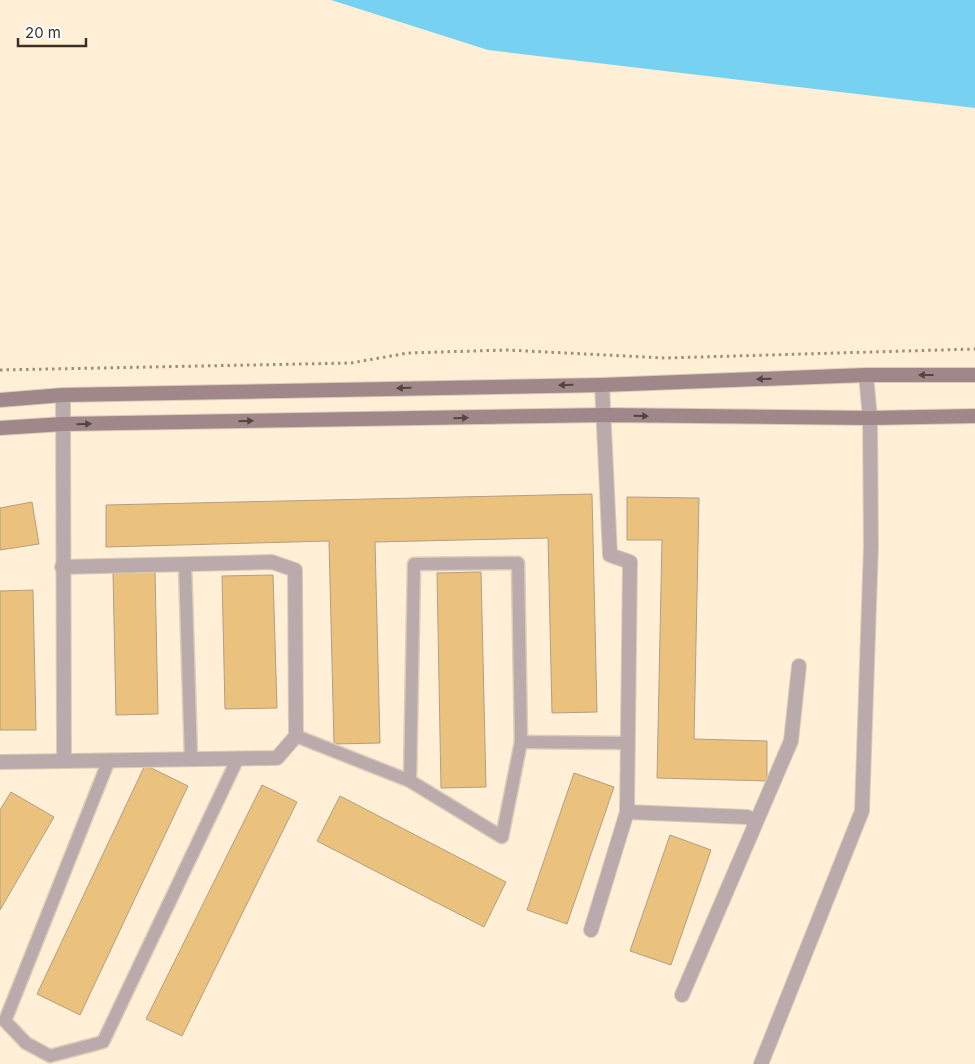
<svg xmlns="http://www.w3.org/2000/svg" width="975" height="1064" viewBox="0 0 975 1064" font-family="Inter,sans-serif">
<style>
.water{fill:#77d2f2}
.building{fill:#eac17d;stroke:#b19f83}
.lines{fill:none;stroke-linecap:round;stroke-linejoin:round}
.service-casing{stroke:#dbcdb7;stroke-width:15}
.minor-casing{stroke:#dbcdb7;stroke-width:16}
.secondary-casing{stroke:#dbcdb7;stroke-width:16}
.path{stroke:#9b8f7d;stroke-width:3;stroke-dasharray:2.5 4;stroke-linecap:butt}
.service{stroke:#bbaaab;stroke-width:12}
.minor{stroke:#bbaaab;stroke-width:14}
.secondary{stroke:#a08789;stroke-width:14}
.oneway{fill:#53463f}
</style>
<rect width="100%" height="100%" fill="#ffefd7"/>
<path class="water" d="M 331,0 L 975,0 L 975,108 L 488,50 Z"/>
<g class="building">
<path d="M 592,494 L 597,712 L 552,713 L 548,538 L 375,542 L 380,743 L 334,744 L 329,541 L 106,547 L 106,505 Z"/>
<path d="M 627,497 L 699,498 L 694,739 L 767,741 L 767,781 L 657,778 L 662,540 L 627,540 Z"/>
<path d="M 32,502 L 39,544 L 0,550 L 0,508 Z"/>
<path d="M 155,572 L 158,714 L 116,715 L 113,573 Z"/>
<path d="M 481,572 L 486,787 L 441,788 L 437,573 Z"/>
<path d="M 273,575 L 277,708 L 225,709 L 222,576 Z"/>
<path d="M 33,590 L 36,730 L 0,730 L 0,591 Z"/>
<path d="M 145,765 L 188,786 L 80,1015 L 37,994 Z"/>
<path d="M 574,773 L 614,787 L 567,924 L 527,910 Z"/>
<path d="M 262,785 L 297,802 L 182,1036 L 146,1019 Z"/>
<path d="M 11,792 L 54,817 L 0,910 L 0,810 Z"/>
<path d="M 340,796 L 506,882 L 484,927 L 317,841 Z"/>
<path d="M 670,835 L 711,850 L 671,965 L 630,951 Z"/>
</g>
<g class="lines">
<defs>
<g id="service">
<path d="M 185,564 L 191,758"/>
<path d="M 296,736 L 410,781 L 502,837 L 521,742 L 518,563 L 414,564 L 410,781"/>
<path d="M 521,742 L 628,743"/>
<path d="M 109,760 L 5,1021 L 26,1043 L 50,1056 L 103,1042 L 238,758"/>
</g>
<g id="minor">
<path d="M 63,395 L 64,761"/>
<path d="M 0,762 L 277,758 L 296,736 L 295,570 L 272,562 L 62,567"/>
<path d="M 627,812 L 747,817 L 755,821"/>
<path d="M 591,930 L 627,812 L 630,562 L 610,555 L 602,385"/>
<path d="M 682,995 L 791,741 L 799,666"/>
<path d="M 761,1064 L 862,811 L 871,546 L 870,418 L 866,375"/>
</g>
<g id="secondary">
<path d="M 0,400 L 63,395 L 602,385 L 866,375 L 975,375"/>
<path d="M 0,428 L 63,424 L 605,415 L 870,418 L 975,416"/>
</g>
</defs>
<use href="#service" class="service-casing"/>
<use href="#minor" class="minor-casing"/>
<use href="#secondary" class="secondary-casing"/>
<path class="path" d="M 0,370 L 351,363 L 408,353 L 507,350 L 665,358 L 975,349"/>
<use href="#service" class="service"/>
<use href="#minor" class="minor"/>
<use href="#secondary" class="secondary"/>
</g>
<defs><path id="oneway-solid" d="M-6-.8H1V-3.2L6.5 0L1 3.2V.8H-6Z" transform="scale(1.25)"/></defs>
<g class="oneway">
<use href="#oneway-solid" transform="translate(926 375) rotate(-180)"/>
<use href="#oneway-solid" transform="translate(764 379) rotate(178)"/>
<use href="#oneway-solid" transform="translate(566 385) rotate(179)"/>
<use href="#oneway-solid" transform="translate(404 388) rotate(179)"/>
<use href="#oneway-solid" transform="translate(641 416) rotate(1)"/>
<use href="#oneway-solid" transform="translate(461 418) rotate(-1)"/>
<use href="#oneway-solid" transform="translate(246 421) rotate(-1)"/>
<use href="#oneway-solid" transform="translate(84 424) rotate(-1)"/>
</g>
<path d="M18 38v8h68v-8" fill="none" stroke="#393126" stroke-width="2.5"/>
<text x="25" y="38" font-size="15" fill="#393126" stroke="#ffffff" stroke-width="4" paint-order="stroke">20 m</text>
</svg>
